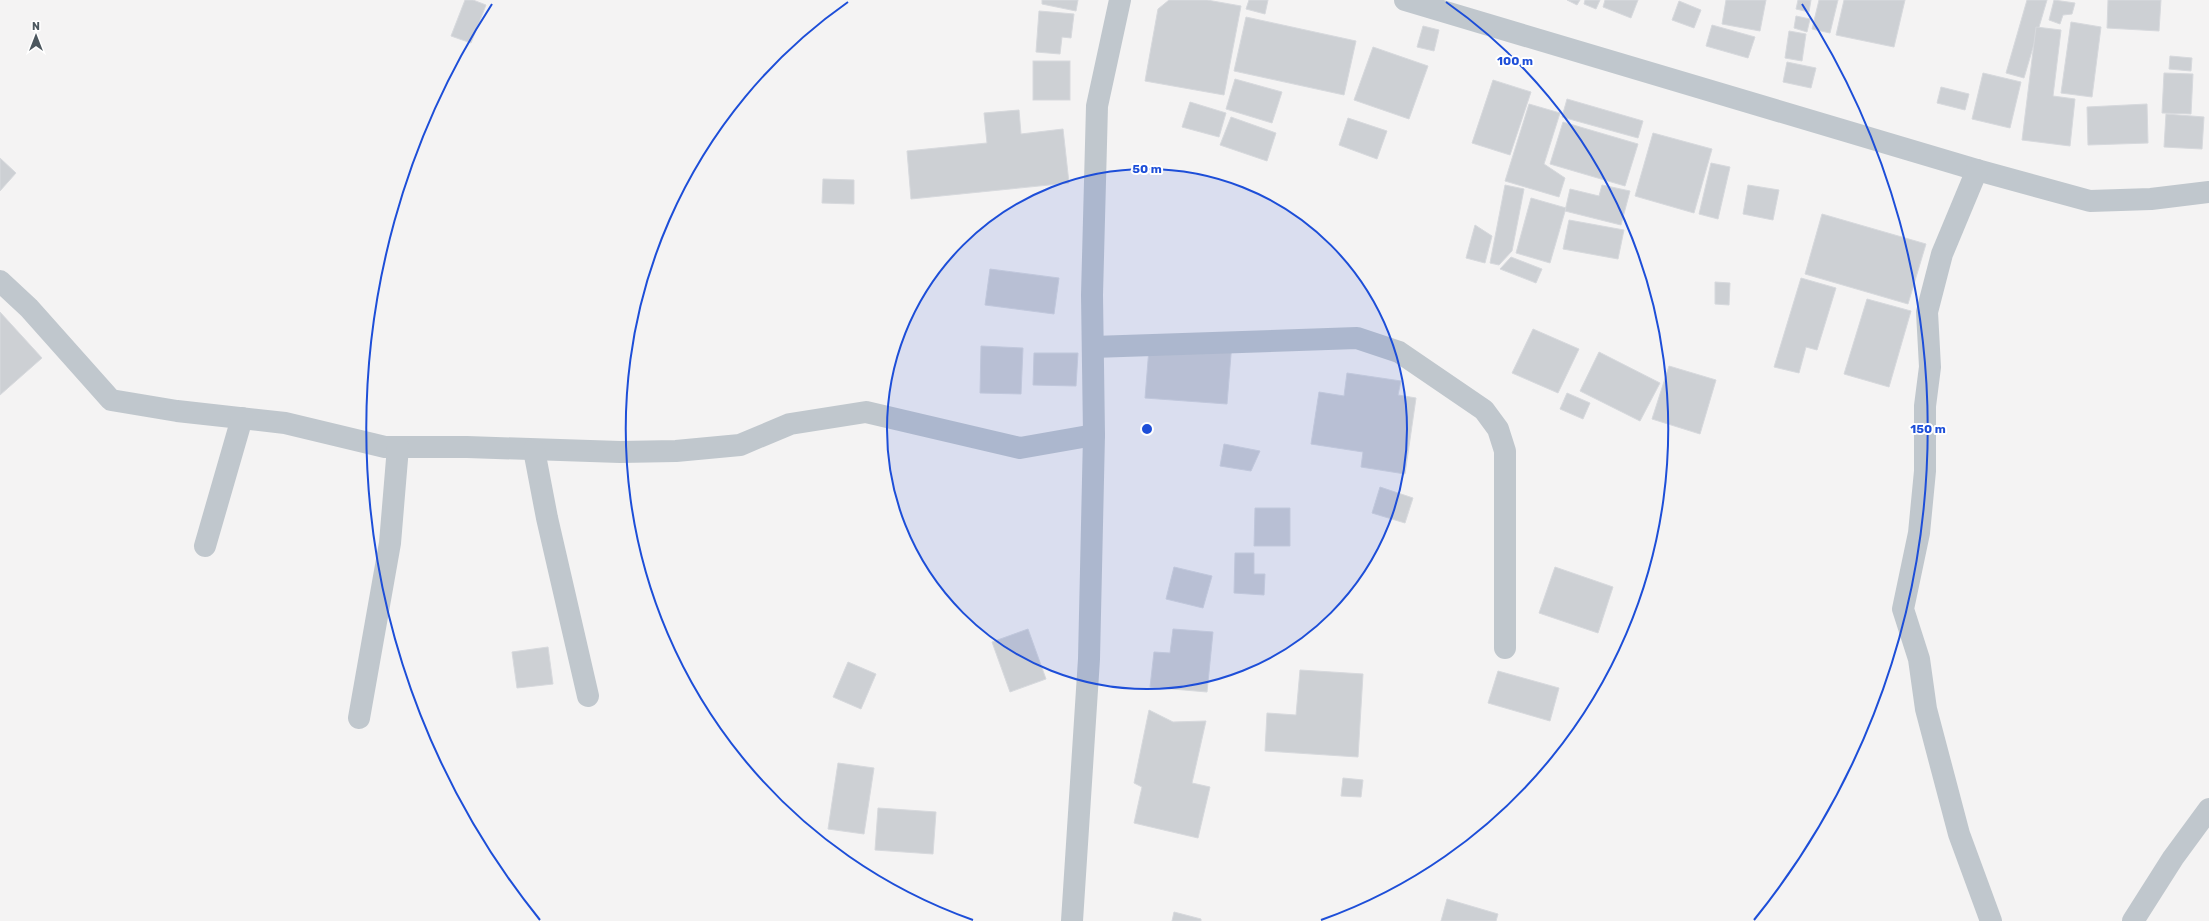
<svg xmlns="http://www.w3.org/2000/svg" width="2209" height="921" viewBox="0 0 2209 921" font-family="Rubik,sans-serif">
<style>
.building{fill:#cdd0d4;stroke:#d7d9dd}
.lines{fill:none;stroke-linecap:round;stroke-linejoin:round}
.street{stroke:#c0c7cd;stroke-width:22}
.ring{fill:none;stroke:#1d4ed8;stroke-width:2}
.centre{fill:#1d4ed8;stroke:#fff;stroke-width:2}
.ring-label{font-size:12px;text-anchor:middle;font-weight:bold;fill:#1d4ed8;stroke:#fff;stroke-width:4;stroke-linejoin:round;paint-order:stroke}
</style>
<rect width="100%" height="100%" fill="#f4f3f3"/>
<g class="building">
<path d="M 465,0 L 473,0 L 486,5 L 471,43 L 451,36 Z"/>
<path d="M 1042,0 L 1078,0 L 1076,11 L 1042,4 Z"/>
<path d="M 1169,0 L 1207,0 L 1241,6 L 1224,95 L 1145,81 L 1158,9 Z"/>
<path d="M 1249,0 L 1268,0 L 1265,14 L 1246,9 Z"/>
<path d="M 1567,0 L 1580,0 L 1577,5 Z"/>
<path d="M 1585,0 L 1600,0 L 1596,9 L 1584,4 Z"/>
<path d="M 1605,0 L 1638,0 L 1631,18 L 1603,7 Z"/>
<path d="M 1726,0 L 1766,0 L 1760,31 L 1722,24 Z"/>
<path d="M 1798,0 L 1811,0 L 1809,12 L 1796,9 Z"/>
<path d="M 1819,0 L 1838,0 L 1830,33 L 1812,29 Z"/>
<path d="M 1844,0 L 1905,0 L 1894,47 L 1836,35 Z"/>
<path d="M 2027,0 L 2047,0 L 2024,78 L 2006,73 Z"/>
<path d="M 2054,0 L 2075,3 L 2072,14 L 2063,15 L 2060,24 L 2049,20 Z"/>
<path d="M 2108,0 L 2161,0 L 2159,31 L 2107,28 Z"/>
<path d="M 1679,1 L 1701,10 L 1694,28 L 1672,20 Z"/>
<path d="M 1039,11 L 1074,14 L 1071,38 L 1062,37 L 1060,54 L 1036,52 Z"/>
<path d="M 1796,16 L 1810,19 L 1807,32 L 1794,28 Z"/>
<path d="M 1246,17 L 1356,41 L 1344,95 L 1234,71 Z"/>
<path d="M 2071,22 L 2101,27 L 2092,97 L 2061,93 Z"/>
<path d="M 1712,25 L 1755,37 L 1748,58 L 1706,46 Z"/>
<path d="M 1423,26 L 1439,30 L 1434,51 L 1417,47 Z"/>
<path d="M 2036,27 L 2061,30 L 2053,96 L 2075,99 L 2070,146 L 2022,140 Z"/>
<path d="M 1789,31 L 1806,34 L 1802,61 L 1785,58 Z"/>
<path d="M 1373,47 L 1428,66 L 1409,119 L 1354,100 Z"/>
<path d="M 2170,56 L 2192,58 L 2191,71 L 2169,69 Z"/>
<rect x="1033" y="61" width="37" height="39"/>
<path d="M 1787,62 L 1816,68 L 1811,88 L 1783,82 Z"/>
<path d="M 1983,73 L 2021,82 L 2010,128 L 1972,119 Z"/>
<path d="M 2164,73 L 2193,74 L 2191,114 L 2162,113 Z"/>
<path d="M 1235,79 L 1282,92 L 1272,123 L 1226,109 Z"/>
<path d="M 1493,80 L 1531,92 L 1510,155 L 1472,143 Z"/>
<path d="M 1941,87 L 1969,94 L 1965,110 L 1937,103 Z"/>
<path d="M 1567,99 L 1643,121 L 1638,138 L 1562,117 Z"/>
<path d="M 1190,102 L 1226,113 L 1219,137 L 1182,127 Z"/>
<path d="M 1529,104 L 1560,113 L 1544,164 L 1565,178 L 1559,197 L 1505,181 Z"/>
<path d="M 2147,104 L 2148,143 L 2088,145 L 2087,107 Z"/>
<path d="M 1019,110 L 1021,134 L 1063,129 L 1069,183 L 911,199 L 907,151 L 987,143 L 984,113 Z"/>
<path d="M 2166,114 L 2204,117 L 2202,149 L 2164,147 Z"/>
<path d="M 1231,117 L 1276,133 L 1267,161 L 1220,145 Z"/>
<path d="M 1348,118 L 1387,131 L 1377,159 L 1339,145 Z"/>
<path d="M 1563,122 L 1638,144 L 1625,186 L 1550,164 Z"/>
<path d="M 1653,133 L 1712,149 L 1694,213 L 1635,196 Z"/>
<path d="M 0,158 L 16,173 L 0,191 Z"/>
<path d="M 1711,163 L 1730,167 L 1718,219 L 1699,214 Z"/>
<path d="M 823,179 L 854,180 L 854,204 L 822,203 Z"/>
<path d="M 1505,185 L 1524,189 L 1512,251 L 1499,265 L 1490,263 Z"/>
<path d="M 1602,185 L 1630,191 L 1621,225 L 1565,211 L 1570,189 L 1599,196 Z"/>
<path d="M 1748,185 L 1779,190 L 1773,220 L 1743,214 Z"/>
<path d="M 1531,198 L 1566,208 L 1550,263 L 1516,253 Z"/>
<path d="M 1822,214 L 1926,244 L 1908,304 L 1805,274 Z"/>
<path d="M 1569,220 L 1624,230 L 1618,259 L 1563,249 Z"/>
<path d="M 1475,225 L 1492,236 L 1485,263 L 1466,258 Z"/>
<path d="M 1511,257 L 1542,269 L 1536,283 L 1500,269 Z"/>
<path d="M 990,269 L 1059,278 L 1054,314 L 985,305 Z"/>
<path d="M 1801,278 L 1836,288 L 1817,350 L 1806,347 L 1799,373 L 1774,367 Z"/>
<path d="M 1715,282 L 1730,283 L 1729,305 L 1715,304 Z"/>
<path d="M 1867,299 L 1911,311 L 1889,387 L 1844,374 Z"/>
<path d="M 0,312 L 42,358 L 0,395 Z"/>
<path d="M 1533,329 L 1579,349 L 1558,393 L 1512,373 Z"/>
<path d="M 1150,336 L 1232,342 L 1227,404 L 1145,398 Z"/>
<path d="M 981,346 L 1023,348 L 1021,394 L 980,393 Z"/>
<path d="M 1599,352 L 1660,383 L 1640,421 L 1580,391 Z"/>
<path d="M 1034,353 L 1078,353 L 1076,386 L 1033,385 Z"/>
<path d="M 1669,366 L 1716,380 L 1700,434 L 1652,419 Z"/>
<path d="M 1347,373 L 1401,381 L 1398,395 L 1416,398 L 1405,474 L 1361,467 L 1363,452 L 1311,444 L 1319,392 L 1344,396 Z"/>
<path d="M 1567,393 L 1590,403 L 1583,419 L 1560,409 Z"/>
<path d="M 1224,444 L 1260,451 L 1251,471 L 1220,466 Z"/>
<path d="M 1380,487 L 1413,498 L 1405,523 L 1372,513 Z"/>
<path d="M 1255,508 L 1290,508 L 1290,546 L 1254,546 Z"/>
<path d="M 1235,553 L 1254,553 L 1254,574 L 1265,574 L 1264,595 L 1234,593 Z"/>
<path d="M 1174,567 L 1212,576 L 1203,608 L 1166,599 Z"/>
<path d="M 1555,567 L 1613,587 L 1598,633 L 1539,613 Z"/>
<path d="M 1028,629 L 1046,679 L 1010,692 L 992,642 Z"/>
<path d="M 1173,629 L 1213,632 L 1207,692 L 1150,687 L 1154,652 L 1170,653 Z"/>
<path d="M 548,647 L 553,684 L 517,688 L 512,652 Z"/>
<path d="M 848,662 L 876,674 L 861,709 L 833,697 Z"/>
<path d="M 1300,670 L 1363,674 L 1358,757 L 1265,751 L 1267,713 L 1296,715 Z"/>
<path d="M 1498,671 L 1559,688 L 1550,721 L 1488,703 Z"/>
<path d="M 1149,710 L 1173,722 L 1206,721 L 1192,783 L 1210,787 L 1198,838 L 1134,823 L 1142,787 L 1134,783 Z"/>
<path d="M 838,763 L 874,768 L 864,834 L 828,829 Z"/>
<path d="M 1343,778 L 1363,780 L 1361,797 L 1341,796 Z"/>
<path d="M 878,808 L 936,812 L 933,854 L 875,850 Z"/>
<path d="M 1447,899 L 1498,914 L 1496,921 L 1441,921 Z"/>
<path d="M 1174,912 L 1201,919 L 1201,921 L 1172,921 Z"/>
</g>
<g class="lines">
<g class="street">
<path d="M 1405,0 L 1977,170 L 2090,201 L 2151,199 L 2209,192"/>
<path d="M 1977,170 L 1942,254 L 1927,312 L 1930,367 L 1925,406 L 1925,471 L 1919,533 L 1903,609 L 1919,659 L 1926,709 L 1959,834 L 1991,921"/>
<path d="M 0,281 L 29,308 L 111,400 L 177,411 L 285,423 L 385,447 L 467,447 L 620,452 L 676,451 L 740,445 L 790,424 L 866,412 L 1020,448 L 1094,435"/>
<path d="M 1093,347 L 1357,338 L 1399,352 L 1484,410 L 1498,429 L 1505,451 L 1505,648"/>
<path d="M 534,450 L 547,518 L 588,696"/>
<path d="M 205,546 L 242,418"/>
<path d="M 359,718 L 390,543 L 398,447"/>
<path d="M 1072,921 L 1089,659 L 1094,435 L 1092,295 L 1097,106 L 1120,0"/>
<path d="M 2133,921 L 2173,858 L 2209,809"/>
</g>
</g>
<circle cx="1147" cy="429" r="260" fill="#1d4ed8" fill-opacity=".12"/>
<g class="ring">
<circle cx="1147" cy="429" r="260"/>
<path d="M973 920A521 521 0 0 1 848 2M1446 2A521 521 0 0 1 1321 920"/>
<path d="M540 920A781 781 0 0 1 492 4M1802 4A781 781 0 0 1 1754 920"/>
</g>
<circle cx="1147" cy="429" r="6" class="centre"/>
<g class="ring-label">
<text x="1515" y="65">100 m</text>
<text x="1147" y="173">50 m</text>
<text x="1928" y="433">150 m</text>
</g>
<g transform="translate(36 36)" stroke="#ffffff" stroke-width="3" paint-order="stroke">
<path d="M0-3L7 15L0 10L-7 15Z" fill="#4c575e"/>
<text y="-6" font-size="11" font-weight="bold" text-anchor="middle" fill="#4c575e">N</text>
</g>
</svg>
